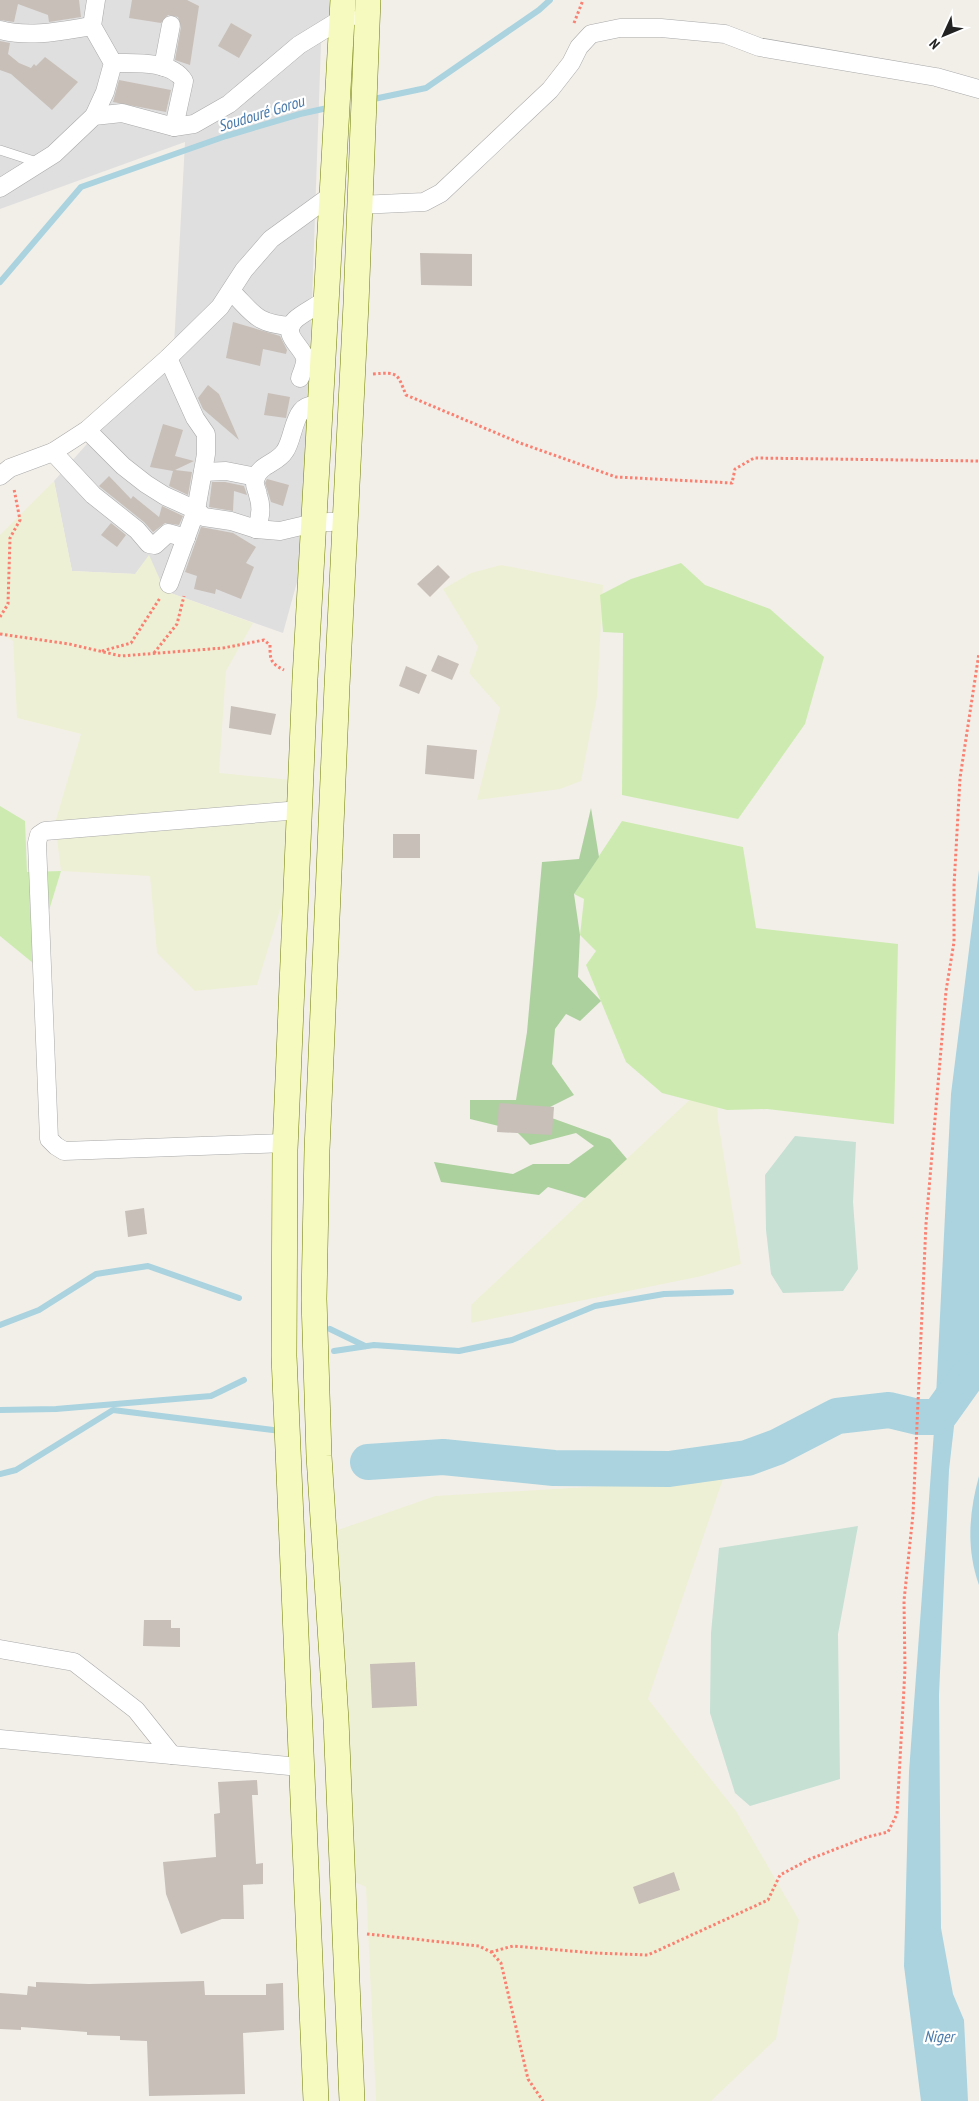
<svg xmlns="http://www.w3.org/2000/svg" width="979" height="2101" viewBox="0 0 979 2101" font-family="'PT Sans Narrow',sans-serif">
<style>
.residential{fill:#e0dfdf}
.farmland{fill:#eef0d5}
.grass{fill:#cdebb0}
.forest{fill:#add19e}
.wetland{fill:#c6e0d4}
.water{fill:#aad3df}
.lines{fill:none;stroke-linecap:round;stroke-linejoin:round}
.stream{stroke:#aad3df;stroke-width:6}
.river{stroke:#aad3df;stroke-width:36}
.building{fill:#c7bfb8}
.service-casing{stroke:#a9a9a9;stroke-width:10}
.minor-casing{stroke:#a9a9a9;stroke-width:19}
.secondary-casing{stroke:#707d05;stroke-width:26}
.path{stroke:#fa8072;stroke-width:3;stroke-dasharray:2.5 2.5;stroke-linecap:butt}
.service{stroke:#fff;stroke-width:9}
.minor{stroke:#fff;stroke-width:18}
.secondary{stroke:#f7fabf;stroke-width:25}
.labels{text-anchor:middle;dominant-baseline:central;stroke-width:4.5;stroke-linejoin:round;paint-order:stroke}
.water-label{font-size:16px;font-style:italic;fill:#4a7aab;stroke:#fff}
</style>
<rect width="100%" height="100%" fill="#f2efe9"/>
<path class="residential" d="M 0,0 L 373,0 L 321,43 L 303,560 L 283,633 L 165,591 L 135,574 L 72,571 L 54,481 L 174,346 L 185,142 L 0,209 Z"/>
<g class="farmland">
<path d="M 54,481 L 72,571 L 135,574 L 149,555 L 165,591 L 253,623 L 226,671 L 219,773 L 292,780 L 285,894 L 257,985 L 195,991 L 157,953 L 150,876 L 61,871 L 55,823 L 81,734 L 17,718 L 13,641 L 0,633 L 0,535 Z"/>
<path d="M 501,565 L 603,585 L 597,697 L 581,781 L 560,789 L 477,800 L 500,708 L 469,673 L 478,647 L 443,589 L 471,573 Z"/>
<path d="M 716,1075 L 718,1120 L 741,1264 L 702,1276 L 471,1323 L 471,1305 Z"/>
<path d="M 723,1479 L 648,1699 L 736,1811 L 799,1920 L 776,2039 L 711,2101 L 376,2101 L 366,1887 L 350,1880 L 332,1532 L 435,1496 Z"/>
</g>
<g class="grass">
<path d="M 681,563 L 705,585 L 770,609 L 824,657 L 805,724 L 738,819 L 622,795 L 623,633 L 603,632 L 600,595 L 631,579 Z"/>
<path d="M 0,806 L 25,821 L 27,872 L 61,871 L 33,963 L 0,936 Z"/>
<path d="M 622,821 L 743,847 L 756,928 L 898,944 L 894,1124 L 767,1109 L 727,1110 L 662,1093 L 626,1062 L 586,965 L 596,951 L 580,935 L 584,899 L 574,894 Z"/>
</g>
<path class="forest" d="M 591,808 L 599,857 L 574,894 L 580,935 L 578,977 L 601,1001 L 580,1021 L 566,1014 L 555,1029 L 552,1064 L 574,1095 L 538,1113 L 610,1139 L 627,1159 L 585,1198 L 548,1187 L 539,1195 L 441,1182 L 434,1162 L 513,1174 L 533,1164 L 569,1164 L 594,1146 L 576,1133 L 530,1145 L 515,1130 L 470,1119 L 470,1100 L 516,1100 L 527,1032 L 542,862 L 579,859 Z"/>
<g class="wetland">
<path d="M 795,1136 L 856,1142 L 853,1202 L 858,1269 L 843,1291 L 783,1293 L 771,1274 L 766,1230 L 765,1175 Z"/>
<path d="M 858,1526 L 838,1634 L 840,1779 L 750,1806 L 735,1793 L 710,1713 L 711,1633 L 719,1548 Z"/>
</g>
<g class="water">
<path d="M 979,870 L 979,1388 L 970,1383 L 965,1385 L 956,1409 L 949,1470 L 939,1695 L 941,1928 L 953,1994 L 964,2020 L 968,2101 L 921,2101 L 904,1966 L 909,1772 L 935,1417 L 951,1094 Z"/>
<path d="M 979,1476 L 979,1585 C 966,1549 969,1512 979,1476 Z"/>
</g>
<g class="lines">
<g class="stream">
<path d="M 369,100 L 426,88 L 539,10 L 550,0"/>
<path d="M 0,282 L 81,187 L 226,136 L 300,114 L 332,107"/>
<path d="M 0,1325 L 39,1310 L 96,1274 L 148,1266 L 239,1298"/>
<path d="M 330,1329 L 365,1346"/>
<path d="M 334,1351 L 374,1345 L 459,1351 L 512,1340 L 595,1306 L 664,1294 L 731,1292"/>
<path d="M 0,1410 L 56,1409 L 211,1396 L 244,1380"/>
<path d="M 0,1474 L 16,1470 L 113,1410 L 281,1431"/>
</g>
<path class="river" d="M 368,1462 L 443,1457 L 554,1468 L 669,1469 L 747,1458 L 777,1447 L 837,1416 L 889,1410 L 918,1417 L 935,1417 L 941,1413 L 966,1378 L 979,1367"/>
</g>
<g class="building">
<path d="M 0,0 L 79,0 L 81,17 L 49,22 L 48,15 L 18,4 L 14,22 L 0,20 Z"/>
<path d="M 132,0 L 187,0 L 199,6 L 190,65 L 175,60 L 181,27 L 178,17 L 168,15 L 161,23 L 129,18 Z"/>
<path d="M 231,23 L 252,35 L 239,58 L 218,46 Z"/>
<path d="M 0,41 L 10,43 L 8,54 L 19,63 L 31,68 L 34,64 L 36,66 L 45,57 L 78,82 L 52,110 L 11,74 L 0,70 Z"/>
<path d="M 119,80 L 171,90 L 166,112 L 113,102 Z"/>
<path d="M 420,253 L 472,254 L 472,286 L 421,285 Z"/>
<path d="M 233,322 L 280,336 L 287,350 L 286,354 L 263,349 L 260,366 L 226,358 Z"/>
<path d="M 208,385 L 219,394 L 239,440 L 203,409 L 198,398 Z"/>
<path d="M 268,393 L 290,397 L 286,418 L 264,415 Z"/>
<path d="M 163,424 L 183,430 L 175,456 L 194,461 L 175,470 L 192,472 L 188,495 L 169,486 L 173,471 L 150,467 Z"/>
<path d="M 109,476 L 131,499 L 133,496 L 159,517 L 162,506 L 183,516 L 179,525 L 165,523 L 153,532 L 144,522 L 99,486 Z"/>
<path d="M 267,479 L 289,485 L 283,506 L 271,502 L 265,483 Z"/>
<path d="M 212,482 L 225,482 L 244,486 L 247,495 L 234,491 L 233,511 L 209,507 Z"/>
<path d="M 111,523 L 126,535 L 117,547 L 101,535 Z"/>
<path d="M 201,527 L 233,533 L 256,547 L 246,563 L 254,567 L 241,599 L 216,589 L 215,594 L 194,589 L 197,576 L 185,572 Z"/>
<path d="M 438,565 L 450,577 L 430,597 L 417,584 Z"/>
<path d="M 438,655 L 459,664 L 452,680 L 431,671 Z"/>
<path d="M 406,666 L 427,675 L 419,694 L 399,686 Z"/>
<path d="M 231,706 L 276,714 L 271,735 L 229,728 Z"/>
<path d="M 427,745 L 477,750 L 474,779 L 425,774 Z"/>
<rect x="393" y="834" width="27" height="24"/>
<path d="M 499,1103 L 554,1107 L 552,1135 L 497,1132 Z"/>
<path d="M 144,1208 L 147,1234 L 128,1237 L 125,1211 Z"/>
<path d="M 144,1620 L 171,1620 L 171,1628 L 180,1628 L 180,1647 L 143,1646 Z"/>
<path d="M 415,1662 L 417,1706 L 372,1708 L 370,1664 Z"/>
<path d="M 257,1780 L 258,1795 L 252,1795 L 256,1864 L 263,1863 L 263,1884 L 243,1885 L 244,1919 L 222,1919 L 181,1934 L 166,1894 L 163,1862 L 216,1857 L 214,1814 L 220,1813 L 218,1782 Z"/>
<path d="M 674,1872 L 680,1890 L 639,1904 L 633,1887 Z"/>
<path d="M 204,1981 L 205,1995 L 266,1995 L 266,1984 L 283,1983 L 284,2030 L 243,2033 L 245,2094 L 149,2096 L 147,2041 L 120,2040 L 120,2036 L 87,2035 L 87,2032 L 21,2027 L 21,2030 L 0,2029 L 0,1993 L 27,1995 L 28,1986 L 36,1987 L 36,1982 L 89,1984 Z"/>
</g>
<g class="lines">
<defs>
<path id="service" d="M 0,150 L 40,163"/>
<g id="minor">
<path d="M 0,30 C 30,38 61,31 92,26"/>
<path d="M 113,63 C 133,63 172,60 184,81 L 174,127"/>
<path d="M 163,67 L 171,25"/>
<path d="M 94,116 L 105,92 L 113,63 L 92,26 L 96,0"/>
<path d="M 0,188 L 54,154 L 94,116 L 122,113 L 174,127 L 194,124 L 229,104 L 299,45 L 343,18 L 349,18"/>
<path d="M 359,205 L 424,202 L 441,193 L 550,90 L 571,63 L 579,47 L 591,34 L 620,28 L 661,28 L 725,34 L 759,47 L 936,77 L 979,89"/>
<path d="M 231,291 C 254,314 256,324 291,326"/>
<path d="M 168,358 L 195,418 L 206,434 L 206,454 L 196,510 L 169,584"/>
<path d="M 300,378 C 302,372 306,364 305,358 C 302,346 280,334 295,320 C 301,314 317,306 325,300"/>
<path d="M 87,430 L 123,466 L 146,484 L 165,496 L 196,510 L 204,517 L 231,521 L 256,529 L 280,531 L 314,523 L 345,521"/>
<path d="M 53,452 L 93,495 L 137,530 L 149,544 L 155,545 L 168,533 L 186,538"/>
<path d="M 203,472 L 226,471 L 256,477"/>
<path d="M 0,476 L 10,468 L 53,452 L 87,430 L 168,358 L 220,307 L 244,270 L 271,239 L 333,194"/>
<path d="M 256,529 C 261,518 262,507 258,495 C 257,489 254,486 255,480 C 259,464 277,464 285,451 C 296,435 292,398 322,407"/>
<path d="M 285,1143 L 64,1151 L 56,1146 L 49,1139 L 37,843 L 39,835 L 45,831 L 300,810"/>
<path d="M 0,1649 L 74,1662 L 136,1710 L 172,1755"/>
<path d="M 0,1739 L 300,1767"/>
</g>
<g id="secondary">
<path d="M 316,2101 L 284,1356 L 285,1150 L 305,679 L 343,0"/>
<path d="M 352,2101 L 336,1720 L 319,1456 L 314,1299 L 317,1150 L 337,686 L 356,304 L 368,0"/>
</g>
</defs>
<use href="#service" class="service-casing"/>
<use href="#minor" class="minor-casing"/>
<use href="#secondary" class="secondary-casing"/>
<g class="path">
<path d="M 574,23 L 583,0"/>
<path d="M 373,374 C 399,372 397,373 406,395 L 520,443 L 616,477 L 732,483 L 735,469 L 754,458 L 979,461"/>
<path d="M 0,617 L 8,604 L 10,538 L 20,520 L 14,489"/>
<path d="M 0,634 L 69,644 L 121,656 L 223,648 L 264,640 L 270,645 C 270,659 270,663 284,670"/>
<path d="M 102,651 L 131,643 L 160,598"/>
<path d="M 154,653 L 177,624 L 184,596"/>
<path d="M 367,1934 L 479,1946 L 491,1952 L 501,1963 L 528,2079 L 543,2101"/>
<path d="M 491,1952 L 513,1946 L 594,1953 L 648,1955 L 768,1900 L 780,1875 L 810,1859 L 867,1837 L 888,1832 L 897,1814 L 905,1669 L 904,1601 L 913,1514 L 926,1224 L 946,991 L 954,942 L 954,886 L 960,778 L 979,653"/>
</g>
<use href="#service" class="service"/>
<use href="#minor" class="minor"/>
<use href="#secondary" class="secondary"/>
</g>
<g class="labels">
<g class="water-label">
<text transform="translate(261 113) rotate(-17)">Soudouré Gorou</text>
<text x="939" y="2036">Niger</text>
</g>
</g>
<g transform="translate(944 35) rotate(226)" stroke="#ffffff" stroke-width="4" paint-order="stroke">
<path d="M0-4L9 19L0 12L-9 19Z" fill="#222222"/>
<text y="-8" font-size="14" font-weight="bold" text-anchor="middle" fill="#222222">N</text>
</g>
</svg>
